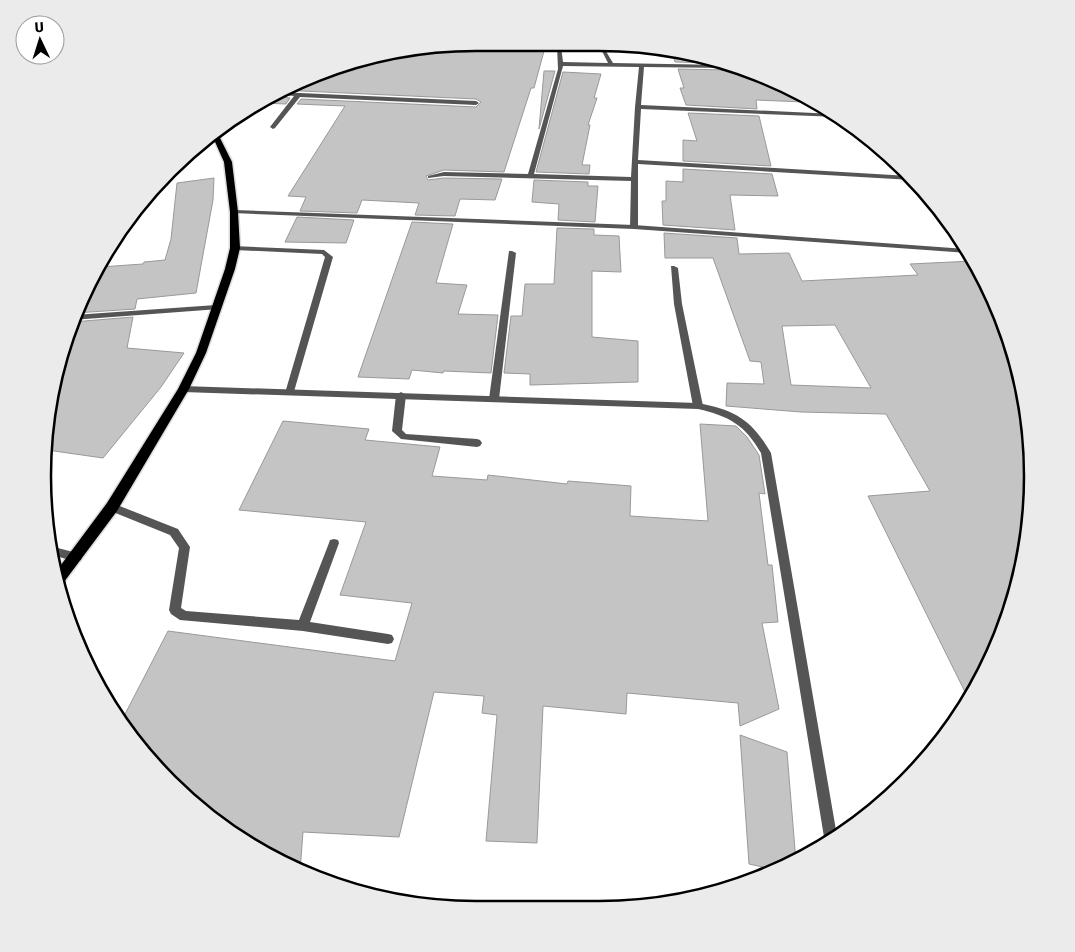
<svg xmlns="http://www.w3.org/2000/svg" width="1075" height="952" viewBox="0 0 1075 952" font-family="'Fira Sans',sans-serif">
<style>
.building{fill:#c4c4c4;stroke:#999;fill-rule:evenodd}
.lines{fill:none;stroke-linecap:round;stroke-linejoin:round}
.primary-casing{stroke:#dbdbdb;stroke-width:3}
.service{fill:#555;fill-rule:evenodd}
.minor{fill:#555;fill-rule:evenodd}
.primary{fill:#000;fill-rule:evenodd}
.rim{fill:none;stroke:#000;stroke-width:2.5}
</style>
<rect width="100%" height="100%" fill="#fff"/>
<g class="building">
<path d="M 445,47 L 544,51 L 534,88 L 531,88 L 504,172 L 444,170 L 426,176 L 428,180 L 444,178 L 502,179 L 495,200 L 460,199 L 455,216 L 415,215 L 419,203 L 362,200 L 357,213 L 300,211 L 306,197 L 288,196 L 345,106 L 297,104 L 301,99 L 476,107 L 481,102 L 476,99 L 280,90 L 364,57 Z"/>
<path d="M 671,50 L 683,51 L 716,63 L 675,62 Z"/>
<path d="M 730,68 L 805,97 L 804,102 L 756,100 L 757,109 L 686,105 L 680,88 L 684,88 L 678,69 L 728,70 Z"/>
<path d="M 544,71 L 555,71 L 539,129 Z"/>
<path d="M 563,72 L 601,74 L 594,98 L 597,98 L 588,125 L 590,125 L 582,165 L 590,165 L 589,174 L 536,172 Z"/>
<path d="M 272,95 L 274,96 L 290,98 L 286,104 L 261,103 Z"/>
<path d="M 688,113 L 759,116 L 771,166 L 683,161 L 683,140 L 697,141 Z"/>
<path d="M 683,169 L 772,174 L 778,196 L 730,195 L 735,230 L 663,225 L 662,201 L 666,201 L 666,181 L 683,182 Z"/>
<path d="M 214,178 L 213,200 L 196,293 L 137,299 L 135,309 L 75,313 L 100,267 L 143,264 L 144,262 L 165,260 L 171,239 L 177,183 Z"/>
<path d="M 534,180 L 588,182 L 588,186 L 598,186 L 595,222 L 558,220 L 559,204 L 532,202 Z"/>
<path d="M 297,217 L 354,220 L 346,243 L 285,242 Z"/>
<path d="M 412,222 L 453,224 L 436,283 L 467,285 L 458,314 L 498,315 L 491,373 L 444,371 L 443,373 L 412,370 L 409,379 L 358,377 Z"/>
<path d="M 557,228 L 594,229 L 594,235 L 619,236 L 621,272 L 592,271 L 592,337 L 638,341 L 638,382 L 530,385 L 530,374 L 504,373 L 511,316 L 522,316 L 525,284 L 554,284 Z"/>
<path d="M 664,233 L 737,238 L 739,254 L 789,253 L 802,281 L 918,275 L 910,264 L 973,261 L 988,285 L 1018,364 L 1032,447 L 1029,532 L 1010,615 L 975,692 L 969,700 L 868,496 L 930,491 L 886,414 L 801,412 L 726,406 L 727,383 L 764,384 L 761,362 L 750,361 L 713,258 L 665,258 ZM 835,325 L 871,388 L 791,385 L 782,326 Z"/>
<path d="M 133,317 L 127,348 L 184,353 L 161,387 L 103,458 L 47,450 L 51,391 L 72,322 Z"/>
<path d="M 283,421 L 369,429 L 365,440 L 440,447 L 432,476 L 487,480 L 488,475 L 567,484 L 568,481 L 631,486 L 630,516 L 708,521 L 700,424 L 736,426 L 747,437 L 759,455 L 765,494 L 759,493 L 768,565 L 772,565 L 778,622 L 762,623 L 779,709 L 740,726 L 738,703 L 627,693 L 626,714 L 543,706 L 537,843 L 486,841 L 497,715 L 482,713 L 484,696 L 434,692 L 399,837 L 303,832 L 300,871 L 285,865 L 212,820 L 150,762 L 122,720 L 168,631 L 395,661 L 412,603 L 340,595 L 366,522 L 239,510 Z"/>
<path d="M 740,735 L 787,752 L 796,862 L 776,870 L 749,864 Z"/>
</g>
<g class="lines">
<defs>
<path id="primary" d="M 217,132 L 232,162 L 238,212 L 240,248 L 235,269 L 206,353 L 189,389 L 117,511 L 61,586 L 57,588 L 55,573 L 107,503 L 178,389 L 196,353 L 225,269 L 230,248 L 230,212 L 224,162 L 212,135 Z"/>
</defs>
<use href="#primary" class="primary-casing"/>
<g class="service">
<path d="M 278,92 L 476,101 L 479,103 L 476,105 L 300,97 L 275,128 L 273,129 L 270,127 L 294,96 L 274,94 Z"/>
<path d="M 234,210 L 634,225 L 966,249 L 968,253 L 634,229 L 232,213 L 231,212 Z"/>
<path d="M 232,246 L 324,250 L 333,257 L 293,395 L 287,395 L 285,393 L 325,257 L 322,254 L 235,250 L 232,250 Z"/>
<path d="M 509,251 L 512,251 L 516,253 L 499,399 L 494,402 L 489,399 Z"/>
<path d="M 671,266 L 674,266 L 678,268 L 682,304 L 703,406 L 698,409 L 693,406 L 674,304 Z"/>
<path d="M 401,392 L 406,395 L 402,430 L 406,434 L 477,439 L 480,440 L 482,443 L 480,446 L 477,447 L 401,439 L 392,431 L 396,395 Z"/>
<path d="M 112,503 L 178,529 L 190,547 L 181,608 L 186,611 L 299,620 L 329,543 L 330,540 L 334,539 L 338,540 L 339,543 L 310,622 L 388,634 L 392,635 L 394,639 L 392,643 L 388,644 L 303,631 L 180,620 L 171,614 L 169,610 L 179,548 L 170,535 L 108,510 L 107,507 L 108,504 Z"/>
</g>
<g class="minor">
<path d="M 557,46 L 561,46 L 563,62 L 608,63 L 600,47 L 604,48 L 613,63 L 722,65 L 728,68 L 644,67 L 641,105 L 835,114 L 839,117 L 641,109 L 638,160 L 909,176 L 912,180 L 638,164 L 638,227 L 634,229 L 630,227 L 631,181 L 444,176 L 428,178 L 428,176 L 444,172 L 528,174 L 558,69 ZM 563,66 L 639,67 L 635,107 L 631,177 L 534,174 Z"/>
<path d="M 216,305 L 219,305 L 219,309 L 72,320 L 74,315 Z"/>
<path d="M 183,386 L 698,403 C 735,410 752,420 771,453 L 837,836 L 825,843 L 761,453 C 745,425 729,416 698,409 L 183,392 L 179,389 Z"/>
<path d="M 50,546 L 81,554 L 82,557 L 81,560 L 77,562 L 52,555 Z"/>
</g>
<use href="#primary" class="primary"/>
</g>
<path d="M0 0H1075V952H0ZM476 51H599A425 425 0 0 1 1024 476V476A425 425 0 0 1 599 901H476A425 425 0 0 1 51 476V476A425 425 0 0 1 476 51Z" fill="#ebebeb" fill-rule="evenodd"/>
<path class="rim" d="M476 51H599A425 425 0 0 1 1024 476V476A425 425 0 0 1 599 901H476A425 425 0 0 1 51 476V476A425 425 0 0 1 476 51Z"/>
<g transform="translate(40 40) rotate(356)"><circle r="24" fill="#ffffff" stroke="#999999"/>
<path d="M0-4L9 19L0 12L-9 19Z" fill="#000000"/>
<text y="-8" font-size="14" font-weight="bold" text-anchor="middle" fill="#000000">U</text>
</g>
</svg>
